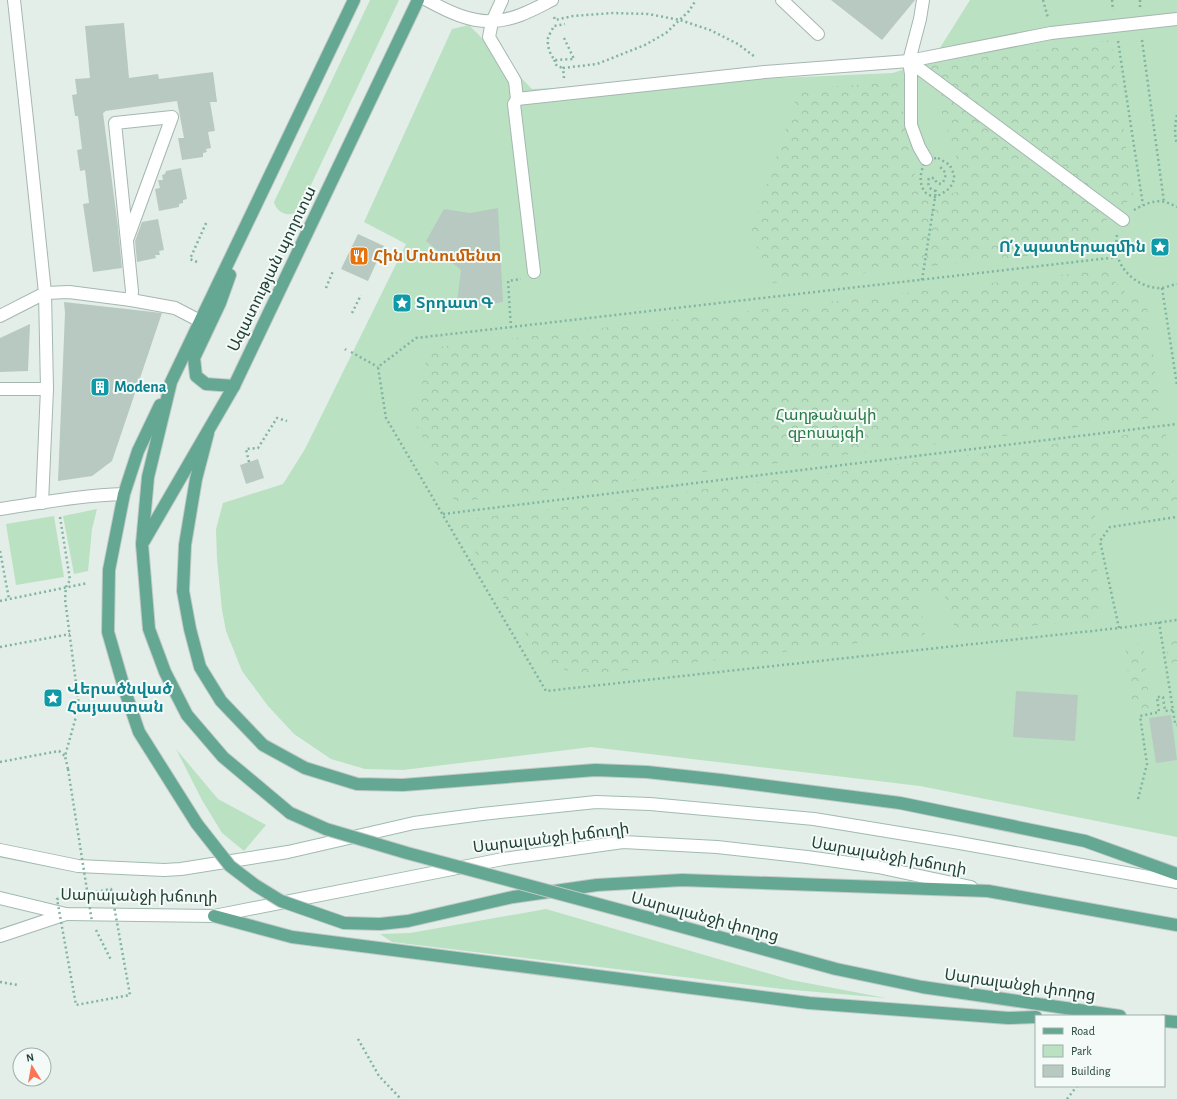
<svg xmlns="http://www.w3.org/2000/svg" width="1177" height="1099" viewBox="0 0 1177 1099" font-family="'Alegreya Sans','Noto Sans Armenian',sans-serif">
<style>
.green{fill:#bbe1c3}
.forest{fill:url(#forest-crowns)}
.building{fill:#b8c9c1}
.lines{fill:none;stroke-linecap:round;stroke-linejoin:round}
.service-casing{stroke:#a5b7b0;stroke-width:14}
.minor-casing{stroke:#a5b7b0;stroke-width:14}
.secondary-casing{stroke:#a0bbb0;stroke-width:14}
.primary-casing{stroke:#c1cac7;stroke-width:14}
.path{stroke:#81b4a1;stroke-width:2.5;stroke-dasharray:2 3;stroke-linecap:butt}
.service{stroke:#fff;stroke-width:12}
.minor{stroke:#fff;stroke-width:12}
.secondary{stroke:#fff;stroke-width:12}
.primary{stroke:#64a792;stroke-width:12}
.primary-bridge-casing{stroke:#c1cac7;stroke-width:14;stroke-linecap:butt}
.path-bridge{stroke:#81b4a1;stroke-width:2.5;stroke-dasharray:2 3;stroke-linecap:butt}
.primary-bridge{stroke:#64a792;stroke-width:12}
.labels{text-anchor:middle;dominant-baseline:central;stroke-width:4;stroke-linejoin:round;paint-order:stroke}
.culture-label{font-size:16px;font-weight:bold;fill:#0d838f;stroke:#f4faf7;text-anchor:start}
.food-label{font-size:16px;font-weight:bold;fill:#c56008;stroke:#f4faf7;text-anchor:start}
.street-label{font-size:16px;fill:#214137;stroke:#f4faf7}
.park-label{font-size:16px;fill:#287b44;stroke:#f4faf7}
</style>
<defs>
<pattern id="forest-crowns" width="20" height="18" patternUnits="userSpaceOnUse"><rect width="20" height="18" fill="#bbe1c3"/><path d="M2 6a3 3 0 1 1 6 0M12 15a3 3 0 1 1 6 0" fill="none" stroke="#a0c2a8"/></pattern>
</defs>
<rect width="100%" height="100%" fill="#e3eee9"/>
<g class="green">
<path d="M 370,0 L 399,0 L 299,210 C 290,218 277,214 274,202 Z"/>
<path d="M 970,0 L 1177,0 L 1177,837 L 920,786 L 591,747 L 403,770 L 365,769 L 331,759 L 294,734 L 268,706 L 242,671 L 226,631 L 222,610 L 217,559 L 216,529 L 223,503 L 283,484 L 305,449 L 406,244 L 364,222 L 452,29 L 469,25 L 532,89 L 893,73 L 933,59 Z"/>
<path d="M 97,509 L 92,529 L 88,571 L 74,574 L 63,516 Z"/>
<path d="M 54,516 L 64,577 L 16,585 L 6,524 Z"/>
<path d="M 176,749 L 218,799 L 266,825 L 244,851 L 222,833 L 202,800 Z"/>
<path d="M 546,909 L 791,980 L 886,998 L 782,989 L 392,942 L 380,934 L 410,933 Z"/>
</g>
<g class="forest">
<path d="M 1111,40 L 1133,195 L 1126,203 L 1104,222 L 1095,249 L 772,283 L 751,233 L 799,89 L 897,82 L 917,185 L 928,199 L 957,192 L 963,178 L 926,65 Z"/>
<path d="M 1104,270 L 1130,297 L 1146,298 L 1161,417 L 455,502 L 410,413 L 421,390 L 428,348 Z"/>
<path d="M 1165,430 L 1177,497 L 1177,510 L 1095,515 L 1099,620 L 956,632 L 943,591 L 919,592 L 925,635 L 583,676 L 543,662 L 456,521 Z"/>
<path d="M 1177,635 L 1177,663 L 1169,664 L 1165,636 Z"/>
<path d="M 1143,644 L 1150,709 L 1132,710 L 1125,646 Z"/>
</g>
<g class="building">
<path d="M 831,0 L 915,0 L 882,40 Z"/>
<path d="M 124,23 L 129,78 L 158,74 L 159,79 L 213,72 L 217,102 L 210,102 L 215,131 L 208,132 L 211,148 L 206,149 L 207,152 L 203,153 L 203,157 L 182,160 L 178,138 L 184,138 L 177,101 L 105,111 L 105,112 L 103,113 L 118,227 L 122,268 L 93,272 L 83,204 L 89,203 L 85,170 L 80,171 L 77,150 L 82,149 L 78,116 L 75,116 L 72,95 L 77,94 L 75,79 L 90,78 L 85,26 Z"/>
<path d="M 181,168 L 187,199 L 183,200 L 183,203 L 179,204 L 179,207 L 159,211 L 155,189 L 160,188 L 158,180 L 163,180 L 162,175 L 165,174 L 166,171 Z"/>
<path d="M 498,208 L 503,302 L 456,310 L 461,270 L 426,241 L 444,209 L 470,213 Z"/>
<path d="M 158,219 L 164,250 L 159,251 L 160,255 L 155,255 L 156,258 L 137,262 L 135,241 L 142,222 Z"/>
<path d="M 358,234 L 384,246 L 368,281 L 341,269 Z"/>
<path d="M 64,302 L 162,313 L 112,461 L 92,476 L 58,481 L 65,313 Z"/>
<path d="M 30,324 L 28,371 L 0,372 L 0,338 Z"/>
<path d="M 258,459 L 264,478 L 246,484 L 240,465 Z"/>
<path d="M 1016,691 L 1078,695 L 1075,741 L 1013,737 Z"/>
<path d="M 1171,715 L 1177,760 L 1156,763 L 1149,718 Z"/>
</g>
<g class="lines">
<defs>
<g id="service">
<path d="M 427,0 C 447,11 471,23 494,21 C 515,20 534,9 552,0"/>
<path d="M 502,0 L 492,22 L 489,37 L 515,81 L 517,99 L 514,104 L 534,272"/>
<path d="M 782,0 L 818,34"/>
<path d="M 923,0 L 920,19 L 909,61 L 911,74 L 911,125 L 919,147 L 926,159"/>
<path d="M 909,61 L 1123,220"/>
<path d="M 517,99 L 765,72 L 909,61 L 1051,33 L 1177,19"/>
<path d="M 127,240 L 172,117 L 115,123 L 132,291 L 131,300"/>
<path d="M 0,389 L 47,389"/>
<path d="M 42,503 L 47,389 L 45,293"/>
<path d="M 0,509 C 41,503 82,495 124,494"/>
</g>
<g id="minor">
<path d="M 14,0 L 28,129 L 45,293"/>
<path d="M 0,316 L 45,293 L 69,292 L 131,300 L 175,308 L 200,321"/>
<path d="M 0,936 L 66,914"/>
</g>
<g id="secondary">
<path d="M 0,850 L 78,866 L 164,870 L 181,869 L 288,852 L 414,823 L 482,814 L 596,802 L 650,804 L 814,819 L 954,842 L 1177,882"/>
<path d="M 0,898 L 66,914 L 214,916 L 503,859 L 623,842 L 717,847 L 807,857 L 878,867 L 971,887"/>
</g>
<g id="primary">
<path d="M 230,275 L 220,303 L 194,358 L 196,376 L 206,384 L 234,386"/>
<path d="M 160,405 L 138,451 L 124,494 L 109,570 L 108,632 L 125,691 L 139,732 L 197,824"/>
<path d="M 208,433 L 196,479 L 185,545 L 183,591 L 190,629 L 200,667 L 221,701 L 263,745 L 305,768 L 357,784 L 403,785 L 595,770 L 647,772 L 721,780 L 900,803 L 1085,841 L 1177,874"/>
<path d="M 144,541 L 234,386 L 418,0"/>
<path d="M 290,813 L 223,757 L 187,715 L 165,672 L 149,629 L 142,544 L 148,477 L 171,382 L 354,0"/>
<path d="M 214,916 L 292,937 L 809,1003 L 1008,1018 L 1036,1017"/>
<path d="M 646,917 L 836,969 L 922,987 L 1120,1016"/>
<path d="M 344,923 L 380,924 L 408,921 L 513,897 L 597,885 L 682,880 L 988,891 L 1177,925"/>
<path d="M 1164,1021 L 1177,1022"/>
</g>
</defs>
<use href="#service" class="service-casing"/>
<use href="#minor" class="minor-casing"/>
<use href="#secondary" class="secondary-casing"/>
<use href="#primary" class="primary-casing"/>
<g class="path">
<path d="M 1043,0 L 1048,18"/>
<path d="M 1112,0 L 1113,10"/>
<path d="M 1140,0 L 1140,7"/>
<path d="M 554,17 L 555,20 L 573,16 L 613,13 L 648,14 L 680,20 L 710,30 L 738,44 L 755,57"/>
<path d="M 564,38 L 574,59 L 555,60 C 550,55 547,46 548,38 C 549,35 552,30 554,26 L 565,24"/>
<path d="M 1142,40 L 1164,202"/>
<path d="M 1118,41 L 1143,205"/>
<path d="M 555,60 L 554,62 L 557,66 L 563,68"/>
<path d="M 564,78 L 563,68 L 597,64 L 645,45 L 666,33 L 689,11 L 696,0"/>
<path d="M 1177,115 C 1175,125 1174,134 1177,144"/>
<path d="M 938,158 L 950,165 C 951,168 953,172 954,175 C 955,187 944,193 935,197 C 932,196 928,195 926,193 C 917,183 921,170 926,159 Z"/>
<path d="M 1134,210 C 1143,205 1155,199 1165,202 C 1169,203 1173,205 1177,207"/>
<path d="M 1117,235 C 1116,242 1116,250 1118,257 C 1123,275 1143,289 1162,288 C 1167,287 1172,285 1177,284"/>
<path d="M 1118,257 L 416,338 L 378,367 L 386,418 L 546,691 L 1119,628 L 1177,620"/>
<path d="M 197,262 L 190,259 L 207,221"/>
<path d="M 922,280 L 936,191 C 929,190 927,184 929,178 L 934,178 L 937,183 L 941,184 C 947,179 947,170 939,167"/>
<path d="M 326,288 L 333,271"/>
<path d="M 1162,288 L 1177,385"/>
<path d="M 352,313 L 361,295"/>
<path d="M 511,328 L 508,281 L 521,279"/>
<path d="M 345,349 L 346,350"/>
<path d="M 351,352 L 378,367"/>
<path d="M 249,462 L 246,449 L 258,448 L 277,418 L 287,421"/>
<path d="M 443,514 L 1177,424"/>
<path d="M 60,517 L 70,580 L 66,587 L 65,599 L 79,706 L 65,756 L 68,769"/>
<path d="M 0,551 L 9,599"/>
<path d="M 0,601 L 88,583"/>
<path d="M 1159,622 L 1175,723 L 1176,725 L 1177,725"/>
<path d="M 1119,628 L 1100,541 L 1110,527 L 1177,517"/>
<path d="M 0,647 L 70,634"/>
<path d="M 0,762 L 59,751 L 65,756"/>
<path d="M 1138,799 L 1147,764 L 1140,716 L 1159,712 L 1157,697 L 1163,697 L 1165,711 L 1173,710"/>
<path d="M 96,930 L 111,960"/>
<path d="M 0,982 L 18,985"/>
<path d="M 358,1039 L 379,1076 L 401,1099"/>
<path d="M 1067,1099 L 1077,1086"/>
</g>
<use href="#service" class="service"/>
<use href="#minor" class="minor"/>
<use href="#secondary" class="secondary"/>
<use href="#primary" class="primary"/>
<defs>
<g id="primary-bridge">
<path d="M 290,813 L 326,829 L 407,853 L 646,917"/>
<path d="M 197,824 L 230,866 L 255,885 L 281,901 L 344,923"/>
</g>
</defs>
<use href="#primary-bridge" class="primary-bridge-casing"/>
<g class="path-bridge">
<path d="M 68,769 L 92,922"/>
<path d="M 111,889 L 130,995 L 76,1005 L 57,899 Z"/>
</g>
<use href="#primary-bridge" class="primary-bridge"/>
</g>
<defs>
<symbol id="sight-square" viewBox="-11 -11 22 22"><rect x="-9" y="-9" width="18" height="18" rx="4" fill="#0f9aa8" stroke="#f4faf7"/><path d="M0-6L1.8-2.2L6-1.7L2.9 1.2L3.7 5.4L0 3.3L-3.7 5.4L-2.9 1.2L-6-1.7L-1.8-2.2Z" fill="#fff"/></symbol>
<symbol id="restaurant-square" viewBox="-11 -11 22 22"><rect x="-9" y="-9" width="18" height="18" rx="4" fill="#e8710a" stroke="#f4faf7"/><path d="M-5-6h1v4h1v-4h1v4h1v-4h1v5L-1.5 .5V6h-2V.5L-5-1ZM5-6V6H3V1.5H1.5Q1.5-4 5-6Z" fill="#fff"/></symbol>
<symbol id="building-square" viewBox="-11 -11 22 22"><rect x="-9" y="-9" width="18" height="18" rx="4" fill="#0f9aa8" stroke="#f4faf7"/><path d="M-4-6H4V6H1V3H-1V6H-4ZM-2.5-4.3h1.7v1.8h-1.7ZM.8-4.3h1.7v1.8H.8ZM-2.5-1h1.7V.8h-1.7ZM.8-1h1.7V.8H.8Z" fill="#fff"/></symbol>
</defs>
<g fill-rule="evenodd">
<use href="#sight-square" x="1149" y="236" width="22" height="22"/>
<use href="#restaurant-square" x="348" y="245" width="22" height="22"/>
<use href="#sight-square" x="391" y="292" width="22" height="22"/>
<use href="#building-square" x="89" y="376" width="22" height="22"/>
<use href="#sight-square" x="42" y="687" width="22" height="22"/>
</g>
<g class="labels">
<g class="culture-label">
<text x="1146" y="247" text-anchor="end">Ո՛չ պատերազմին</text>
<text x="416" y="303">Տրդատ Գ</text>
<text x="114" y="387">Modena</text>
<text x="67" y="689">Վերածնված<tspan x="67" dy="18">Հայաստան</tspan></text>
</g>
<g class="food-label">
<text x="373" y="256">Հին Մոնումենտ</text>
</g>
<g class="street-label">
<text transform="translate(272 269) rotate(-64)">Ազատության պողոտա</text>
<text transform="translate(551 838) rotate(-7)">Սարալանջի խճուղի</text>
<text transform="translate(889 856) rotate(10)">Սարալանջի խճուղի</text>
<text transform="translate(139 896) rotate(1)">Սարալանջի խճուղի</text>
<text transform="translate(705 917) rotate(15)">Սարալանջի փողոց</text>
<text transform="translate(1020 985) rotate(8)">Սարալանջի փողոց</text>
</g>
<g class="park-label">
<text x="826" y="415">Հաղթանակի<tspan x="826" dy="18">զբոսայգի</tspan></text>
</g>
</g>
<rect x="1035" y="1015" width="130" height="72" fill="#f4faf7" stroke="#a0b0aa"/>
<rect x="1043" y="1028" width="20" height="6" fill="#64a792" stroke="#a0b0aa"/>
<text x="1071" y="1035" font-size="12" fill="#214137">Road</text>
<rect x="1043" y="1045" width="20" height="12" fill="#bbe1c3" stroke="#a0b0aa"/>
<text x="1071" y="1055" font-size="12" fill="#214137">Park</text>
<rect x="1043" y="1065" width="20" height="12" fill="#b8c9c1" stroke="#a0b0aa"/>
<text x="1071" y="1075" font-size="12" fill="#214137">Building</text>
<g transform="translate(32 1067) rotate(349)"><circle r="19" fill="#f4faf7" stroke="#a0b0aa"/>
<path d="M0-3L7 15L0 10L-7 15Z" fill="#fc7453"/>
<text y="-6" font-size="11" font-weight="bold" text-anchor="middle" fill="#214137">N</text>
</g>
</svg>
